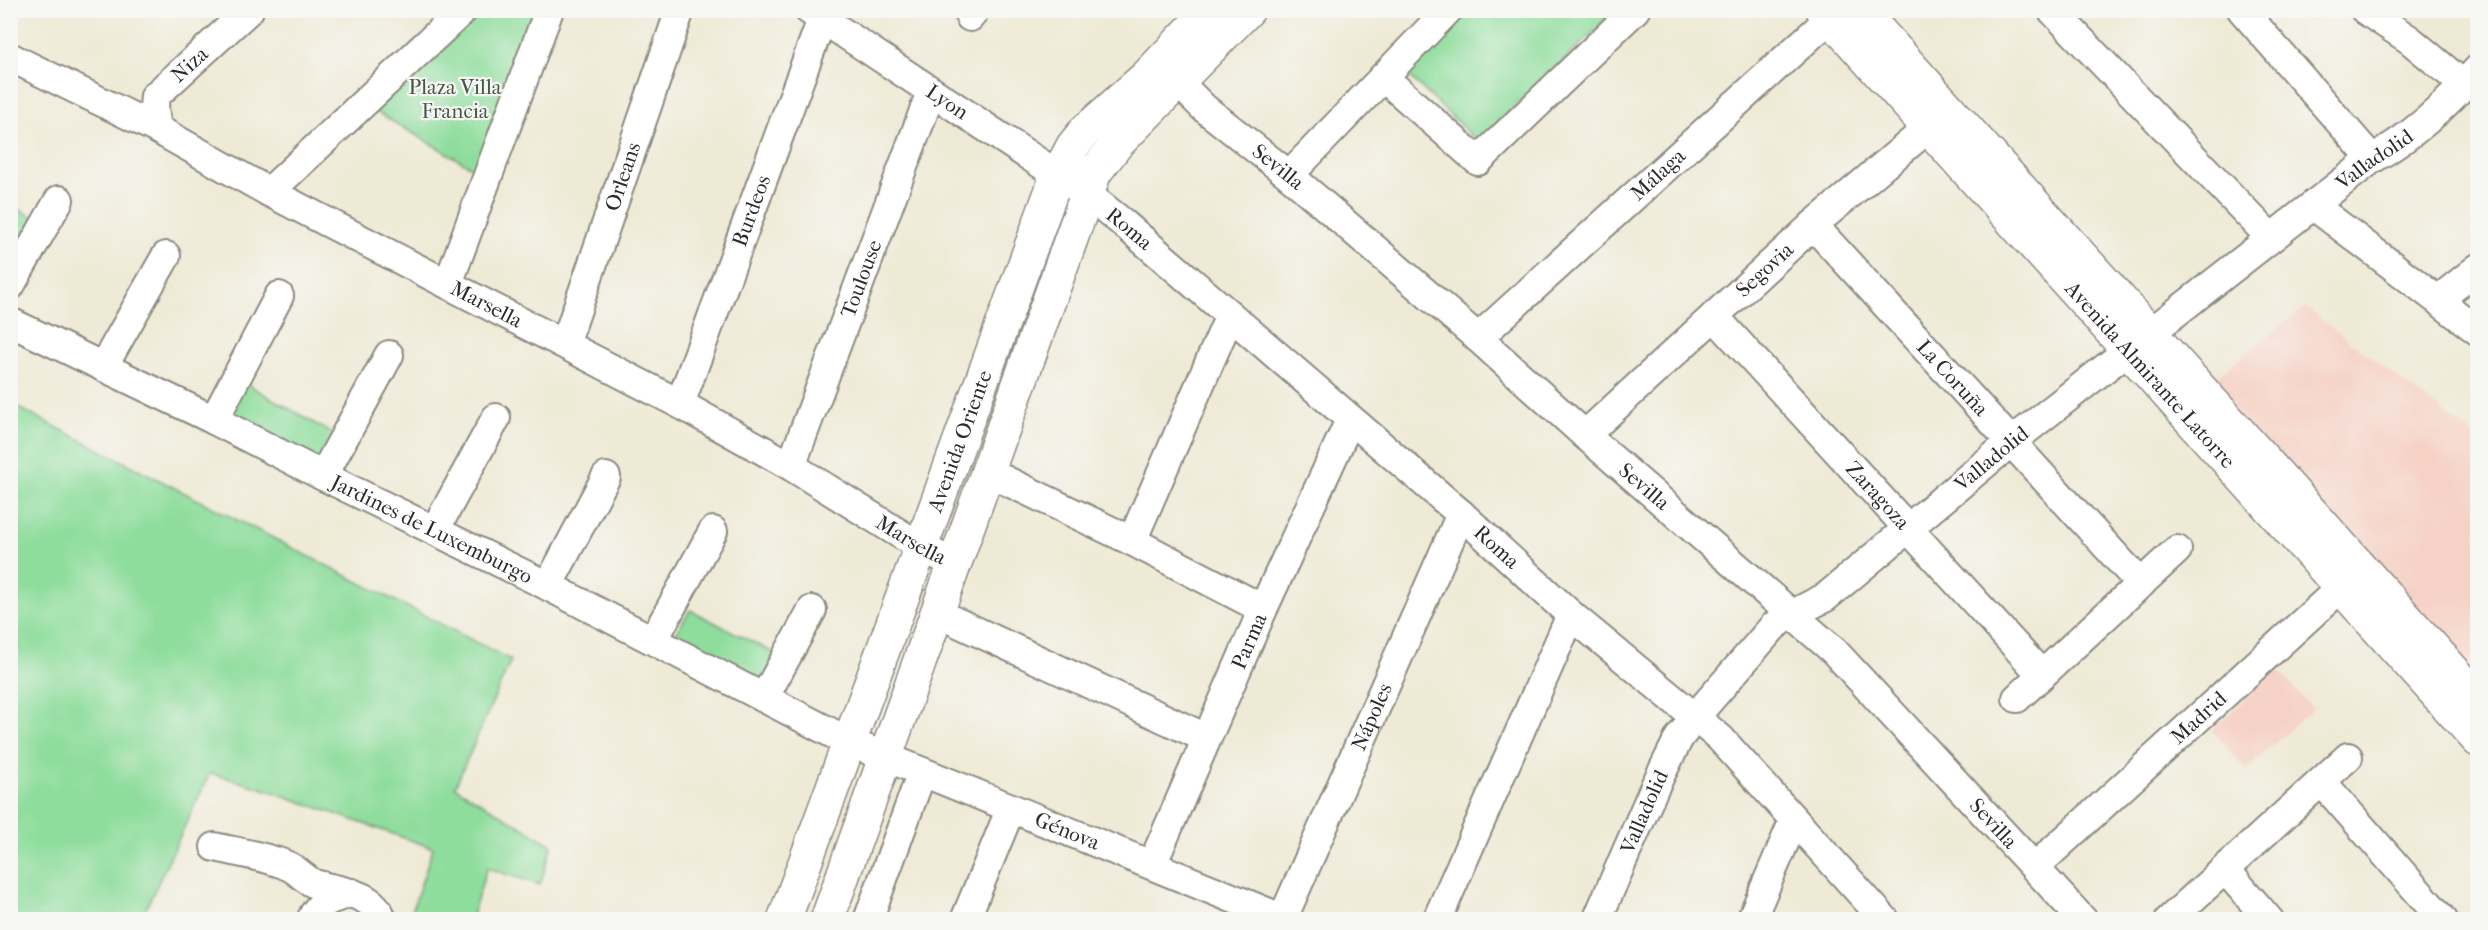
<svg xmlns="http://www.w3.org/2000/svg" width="2488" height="930" viewBox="0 0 2488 930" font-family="'IM FELL French Canon',serif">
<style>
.built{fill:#f6d1c5}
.green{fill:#8edd9c;stroke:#5c8464;stroke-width:1.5}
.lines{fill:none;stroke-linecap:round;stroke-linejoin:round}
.minor-casing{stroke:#8d8a80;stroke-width:32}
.major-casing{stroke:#8d8a80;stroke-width:36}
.minor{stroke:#fff;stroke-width:28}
.major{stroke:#fff;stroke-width:33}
.labels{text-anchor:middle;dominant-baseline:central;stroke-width:4.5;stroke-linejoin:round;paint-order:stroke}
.street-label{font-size:21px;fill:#2b2b2b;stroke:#f6f6f2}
.park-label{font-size:21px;fill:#445847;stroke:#f6f6f2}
</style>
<rect width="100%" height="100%" fill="#f6f6f2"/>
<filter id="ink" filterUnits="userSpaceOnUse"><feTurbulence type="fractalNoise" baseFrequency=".0167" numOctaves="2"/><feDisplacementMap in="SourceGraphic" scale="12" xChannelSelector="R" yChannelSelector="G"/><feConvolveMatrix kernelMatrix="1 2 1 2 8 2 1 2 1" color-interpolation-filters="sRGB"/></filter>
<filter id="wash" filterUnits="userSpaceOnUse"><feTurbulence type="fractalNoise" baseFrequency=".008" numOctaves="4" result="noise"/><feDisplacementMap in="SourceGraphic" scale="24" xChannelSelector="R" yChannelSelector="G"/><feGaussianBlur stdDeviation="1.35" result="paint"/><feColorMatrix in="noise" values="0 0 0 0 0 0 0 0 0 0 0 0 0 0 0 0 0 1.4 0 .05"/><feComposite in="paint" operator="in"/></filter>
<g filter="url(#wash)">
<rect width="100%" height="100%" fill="#efead6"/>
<g class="built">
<path d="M 2305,307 L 2477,438 L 2477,681 L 2209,382 Z"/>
<path d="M 2278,670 L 2313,709 L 2246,769 L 2211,730 Z"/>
</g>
<g class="green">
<path d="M 1617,10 L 1478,142 L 1403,70 L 1466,11 Z"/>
<path d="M 475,11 L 540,11 L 481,173 L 371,109 Z"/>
<path d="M 11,205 L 39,220 L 11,275 Z"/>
<path d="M 243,382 L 335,435 L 317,467 L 222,418 Z"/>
<path d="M 11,404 L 511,660 L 455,787 L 552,845 L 540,885 L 487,868 L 471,919 L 409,919 L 433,848 L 261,788 L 210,773 L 141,919 L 11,919 Z"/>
<path d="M 690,610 L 780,656 L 760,689 L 668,646 Z"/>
</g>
</g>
<g filter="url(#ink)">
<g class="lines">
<defs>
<g id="minor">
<path id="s1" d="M 809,10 L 1088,195 L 1123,223 L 1461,514 L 1571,615 L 1720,738 L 1885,920"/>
<path d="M 2052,10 L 2271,238"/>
<path d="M 2242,10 L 2372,159"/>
<path d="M 2365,10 L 2410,40 L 2464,85"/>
<path d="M 970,17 L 975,10"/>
<path id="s2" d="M 10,57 L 157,129 L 269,192 L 680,404 L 791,466 L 921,547 L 955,564"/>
<path d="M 1383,77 L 1478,161 L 1635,10"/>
<path id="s3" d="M 1179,83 L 1204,108 L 1289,175 L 1478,338 L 1585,435 L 1834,651 L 2083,920"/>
<path id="s4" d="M 157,129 L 154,108 L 155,96 L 249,10"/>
<path d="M 1289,175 L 1448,10"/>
<path d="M 269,192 L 463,10"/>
<path d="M 2314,206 L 2478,331"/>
<path id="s5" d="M 1813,225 L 2141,584"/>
<path d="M 448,284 L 549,10"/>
<path d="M 10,286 L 59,200"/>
<path d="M 2438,300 L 2478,268"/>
<path id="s6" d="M 1714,316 L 2042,675"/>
<path id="s7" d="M 10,322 L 214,420 L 323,476 L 548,586 L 849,742 L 1286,920"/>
<path id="s8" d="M 1478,338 L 1830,18 L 1835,10"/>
<path id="s9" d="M 565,344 L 680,10"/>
<path d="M 103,367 L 166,256"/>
<path id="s10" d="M 680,404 L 822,19"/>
<path d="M 214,420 L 279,296"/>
<path id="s11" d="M 1585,435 L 1813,225 L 1946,113"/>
<path id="s12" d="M 791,466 L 931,92"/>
<path d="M 988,472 L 1132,541 L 1263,609"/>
<path d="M 323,476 L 389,355"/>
<path d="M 435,530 L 496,418"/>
<path d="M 1132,541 L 1230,315"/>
<path d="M 548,586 L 606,477"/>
<path d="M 937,613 L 1206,738"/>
<path d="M 654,639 L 713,531"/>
<path d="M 764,698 L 812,610"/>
<path d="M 2017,698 L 2177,550"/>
<path d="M 2322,782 L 2443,920"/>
<path d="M 215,847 C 236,852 269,857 288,866 C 298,870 305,880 315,884 C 337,891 375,892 382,920"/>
<path id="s13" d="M 1152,865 L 1263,609 L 1350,420"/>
<path id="s14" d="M 2036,866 L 2358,572"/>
<path d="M 2225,869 L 2269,920"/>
<path id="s15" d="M 1283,918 L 1461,514"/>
<path d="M 311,920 C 319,901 333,898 352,893"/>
<path d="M 868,920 L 922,772"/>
<path d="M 965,920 L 1011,808"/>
<path d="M 1437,920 L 1571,615"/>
<path id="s16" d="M 1597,920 L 1655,786 L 1679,738 L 1695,717 L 1773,627 L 1785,618 L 1826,597 L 2011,442 L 2372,159 C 2413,136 2447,105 2478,69"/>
<path d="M 1751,920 L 1794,820"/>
<path d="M 2169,920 L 2348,757"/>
</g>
<g id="major">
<path id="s17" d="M 1823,10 L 2478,740"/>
<path d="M 1860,10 L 2478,698"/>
<path id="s18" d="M 784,920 L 1057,176 L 1073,146 L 1085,131 L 1147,76 L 1210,10"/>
<path d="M 827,920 L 1095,172 L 1116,145 L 1248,10"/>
</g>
</defs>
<use href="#minor" class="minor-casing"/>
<use href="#major" class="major-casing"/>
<use href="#minor" class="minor"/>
<use href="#major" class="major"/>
</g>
</g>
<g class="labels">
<g class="street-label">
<text stroke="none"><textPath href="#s4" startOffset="80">Niza</textPath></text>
<text stroke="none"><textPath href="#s1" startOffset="166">Lyon</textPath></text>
<text stroke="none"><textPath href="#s16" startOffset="1108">Valladolid</textPath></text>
<text stroke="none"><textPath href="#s3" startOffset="130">Sevilla</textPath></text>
<text stroke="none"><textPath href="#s8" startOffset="243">Málaga</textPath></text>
<text stroke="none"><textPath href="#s9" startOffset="177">Orleans</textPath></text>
<text stroke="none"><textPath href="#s10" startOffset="206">Burdeos</textPath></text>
<text stroke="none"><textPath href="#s1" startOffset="388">Roma</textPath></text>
<text stroke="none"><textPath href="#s11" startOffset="244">Segovia</textPath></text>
<text stroke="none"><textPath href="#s12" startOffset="200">Toulouse</textPath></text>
<text stroke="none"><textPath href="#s2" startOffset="537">Marsella</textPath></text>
<text stroke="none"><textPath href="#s17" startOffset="490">Avenida Almirante Latorre</textPath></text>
<text stroke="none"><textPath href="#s5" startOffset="207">La Coruña</textPath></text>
<text stroke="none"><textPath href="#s18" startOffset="510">Avenida Oriente</textPath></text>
<text stroke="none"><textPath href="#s16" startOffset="622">Valladolid</textPath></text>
<text stroke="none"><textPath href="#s3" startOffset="616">Sevilla</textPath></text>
<text stroke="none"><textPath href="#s6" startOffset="243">Zaragoza</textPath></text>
<text stroke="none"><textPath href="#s7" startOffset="470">Jardines de Luxemburgo</textPath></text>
<text stroke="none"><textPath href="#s2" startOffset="1023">Marsella</textPath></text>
<text stroke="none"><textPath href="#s1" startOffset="874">Roma</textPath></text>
<text stroke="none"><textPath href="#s13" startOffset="244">Parma</textPath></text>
<text stroke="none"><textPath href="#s15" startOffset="220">Nápoles</textPath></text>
<text stroke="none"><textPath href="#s14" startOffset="220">Madrid</textPath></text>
<text stroke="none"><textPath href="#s16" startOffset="118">Valladolid</textPath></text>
<text stroke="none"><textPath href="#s3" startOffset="1102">Sevilla</textPath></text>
<text stroke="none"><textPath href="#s7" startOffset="1174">Génova</textPath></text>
</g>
<g class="park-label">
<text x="455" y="87">Plaza Villa<tspan x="455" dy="24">Francia</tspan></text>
</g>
</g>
<rect width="2488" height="930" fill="none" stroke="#f6f6f2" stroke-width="36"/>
</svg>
